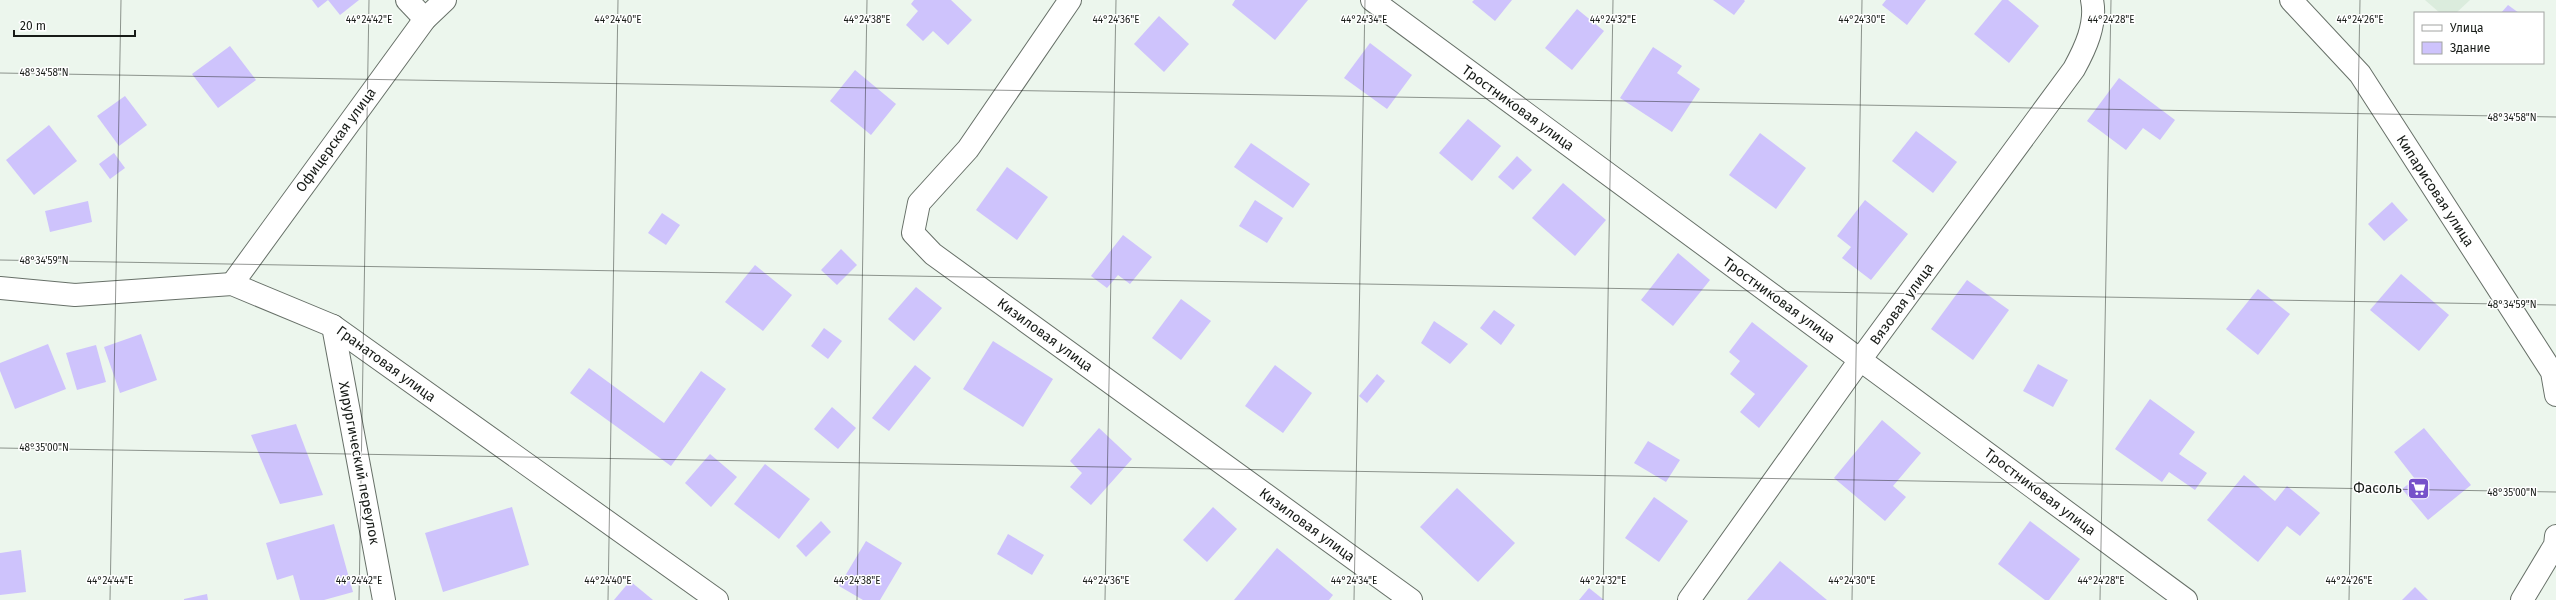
<svg xmlns="http://www.w3.org/2000/svg" width="2556" height="600" viewBox="0 0 2556 600" font-family="'Fira Sans',sans-serif">
<style>
.built{fill:#dbecdd}
.building{fill:#cec3fc}
.lines{fill:none;stroke-linecap:round;stroke-linejoin:round}
.minor-casing{stroke:#677068;stroke-width:24}
.minor{stroke:#fff;stroke-width:22}
.ticks{fill:none;stroke:#171b17;stroke-width:1;stroke-opacity:0.45}
.labels{text-anchor:middle;dominant-baseline:central;stroke-width:3;stroke-linejoin:round;paint-order:stroke}
.street-label{font-size:14px;fill:#171b17;stroke:#fff}
.poi-label{font-size:14px;fill:#171b17;stroke:#fff;text-anchor:end}
.ticks-label{font-size:10px;text-anchor:middle;fill:#171b17;stroke:#fff;stroke-width:3;stroke-linejoin:round;paint-order:stroke}
</style>
<rect width="100%" height="100%" fill="#ecf6ed"/>
<path class="built" d="M 2425,0 L 2470,0 L 2456,13 L 2440,13 Z"/>
<g class="building">
<path d="M 312,0 L 328,0 L 318,8 Z"/>
<path d="M 328,0 L 359,0 L 340,15 Z"/>
<path d="M 914,0 L 951,0 L 972,20 L 948,45 L 933,31 L 923,41 L 906,25 L 918,11 L 911,4 Z"/>
<path d="M 1235,0 L 1308,0 L 1275,40 L 1232,5 Z"/>
<path d="M 1474,0 L 1512,0 L 1495,21 L 1472,2 Z"/>
<path d="M 1713,0 L 1744,0 L 1745,1 L 1734,15 Z"/>
<path d="M 1886,0 L 1926,0 L 1907,25 L 1882,5 Z"/>
<path d="M 2002,0 L 2008,0 L 2039,26 L 2009,63 L 1974,34 Z"/>
<path d="M 2508,5 L 2519,13 L 2501,13 Z"/>
<path d="M 1577,9 L 1604,31 L 1572,70 L 1545,48 Z"/>
<path d="M 1159,16 L 1189,44 L 1164,72 L 1134,44 Z"/>
<path d="M 1370,43 L 1412,75 L 1387,109 L 1344,78 Z"/>
<path d="M 230,46 L 256,80 L 218,108 L 192,74 Z"/>
<path d="M 1653,47 L 1682,66 L 1677,73 L 1700,89 L 1672,132 L 1620,98 Z"/>
<path d="M 855,70 L 896,104 L 871,135 L 830,101 Z"/>
<path d="M 2119,78 L 2175,120 L 2160,140 L 2143,128 L 2126,150 L 2087,121 Z"/>
<path d="M 125,96 L 147,125 L 119,146 L 97,116 Z"/>
<path d="M 1468,119 L 1501,146 L 1472,181 L 1439,153 Z"/>
<path d="M 49,125 L 77,161 L 34,195 L 6,160 Z"/>
<path d="M 1916,131 L 1957,162 L 1933,193 L 1892,161 Z"/>
<path d="M 1760,133 L 1806,168 L 1776,209 L 1729,175 Z"/>
<path d="M 1251,143 L 1310,184 L 1293,208 L 1234,167 Z"/>
<path d="M 114,153 L 125,168 L 110,179 L 99,164 Z"/>
<path d="M 1517,156 L 1532,170 L 1513,190 L 1498,177 Z"/>
<path d="M 1007,167 L 1048,197 L 1017,240 L 976,210 Z"/>
<path d="M 1563,183 L 1606,220 L 1575,256 L 1532,218 Z"/>
<path d="M 1255,200 L 1283,218 L 1267,243 L 1239,226 Z"/>
<path d="M 1865,200 L 1908,234 L 1871,280 L 1842,258 L 1851,247 L 1837,236 Z"/>
<path d="M 88,201 L 92,222 L 50,232 L 45,211 Z"/>
<path d="M 2392,202 L 2408,220 L 2384,241 L 2368,224 Z"/>
<path d="M 662,213 L 680,225 L 666,245 L 648,233 Z"/>
<path d="M 1123,235 L 1152,257 L 1130,284 L 1118,275 L 1107,288 L 1091,276 Z"/>
<path d="M 841,249 L 857,265 L 837,285 L 821,270 Z"/>
<path d="M 1678,253 L 1710,280 L 1673,326 L 1641,300 Z"/>
<path d="M 755,265 L 792,295 L 763,331 L 725,302 Z"/>
<path d="M 2401,274 L 2449,315 L 2419,351 L 2370,310 Z"/>
<path d="M 1967,280 L 2009,310 L 1973,360 L 1931,329 Z"/>
<path d="M 916,287 L 942,308 L 914,341 L 888,319 Z"/>
<path d="M 2258,289 L 2290,314 L 2258,355 L 2226,329 Z"/>
<path d="M 1181,299 L 1211,321 L 1181,360 L 1152,338 Z"/>
<path d="M 1494,310 L 1515,325 L 1501,345 L 1480,328 Z"/>
<path d="M 1434,321 L 1468,344 L 1450,364 L 1421,343 Z"/>
<path d="M 1752,322 L 1808,366 L 1759,428 L 1740,412 L 1755,394 L 1730,374 L 1740,361 L 1729,352 Z"/>
<path d="M 824,328 L 842,341 L 828,359 L 811,346 Z"/>
<path d="M 141,334 L 157,380 L 120,393 L 104,347 Z"/>
<path d="M 993,341 L 1053,379 L 1023,427 L 963,389 Z"/>
<path d="M 48,344 L 66,389 L 15,409 L 0,371 L 0,363 Z"/>
<path d="M 96,345 L 106,382 L 77,390 L 66,353 Z"/>
<path d="M 2038,364 L 2068,380 L 2053,407 L 2023,391 Z"/>
<path d="M 915,365 L 931,378 L 889,431 L 872,418 Z"/>
<path d="M 1275,365 L 1312,393 L 1283,433 L 1245,406 Z"/>
<path d="M 589,368 L 664,423 L 701,371 L 726,389 L 671,466 L 570,393 Z"/>
<path d="M 1377,374 L 1385,381 L 1367,403 L 1359,396 Z"/>
<path d="M 2150,399 L 2195,432 L 2179,454 L 2207,473 L 2195,490 L 2169,472 L 2162,482 L 2115,449 Z"/>
<path d="M 832,407 L 856,428 L 838,449 L 814,429 Z"/>
<path d="M 1882,420 L 1921,453 L 1893,486 L 1906,497 L 1885,521 L 1834,478 Z"/>
<path d="M 296,424 L 323,495 L 280,504 L 251,435 Z"/>
<path d="M 1099,428 L 1132,459 L 1091,505 L 1070,487 L 1082,473 L 1070,461 Z"/>
<path d="M 2424,428 L 2471,485 L 2428,520 L 2402,489 L 2415,479 L 2394,452 Z"/>
<path d="M 1648,441 L 1680,460 L 1666,482 L 1634,463 Z"/>
<path d="M 710,454 L 737,477 L 711,507 L 685,483 Z"/>
<path d="M 765,464 L 810,499 L 779,539 L 734,504 Z"/>
<path d="M 2244,475 L 2275,501 L 2287,486 L 2320,513 L 2300,536 L 2287,526 L 2258,562 L 2207,520 Z"/>
<path d="M 1457,488 L 1515,543 L 1478,582 L 1420,527 Z"/>
<path d="M 1654,497 L 1688,521 L 1659,562 L 1625,538 Z"/>
<path d="M 512,507 L 529,565 L 443,592 L 425,533 Z"/>
<path d="M 1213,507 L 1237,529 L 1207,562 L 1183,540 Z"/>
<path d="M 821,521 L 831,532 L 806,557 L 796,546 Z"/>
<path d="M 2030,521 L 2080,559 L 2049,600 L 2045,600 L 1998,564 Z"/>
<path d="M 334,524 L 353,592 L 324,600 L 300,600 L 293,575 L 277,580 L 266,543 Z"/>
<path d="M 1008,534 L 1044,555 L 1032,575 L 997,554 Z"/>
<path d="M 866,541 L 902,563 L 880,600 L 863,600 L 839,586 Z"/>
<path d="M 1277,548 L 1333,595 L 1329,600 L 1234,600 Z"/>
<path d="M 21,550 L 26,592 L 0,595 L 0,553 Z"/>
<path d="M 1780,561 L 1827,600 L 1747,600 Z"/>
<path d="M 630,581 L 653,600 L 614,600 Z"/>
<path d="M 2415,587 L 2428,600 L 2402,600 Z"/>
<path d="M 1589,588 L 1604,600 L 1579,600 Z"/>
<path d="M 207,594 L 208,600 L 184,600 L 184,599 Z"/>
</g>
<g class="lines">
<defs>
<g id="minor">
<path d="M 407,0 L 425,19"/>
<path d="M 1070,0 L 968,149 L 919,203 L 913,233 L 933,254 L 1411,600"/>
<path d="M 1372,0 L 2186,600"/>
<path d="M 2291,0 L 2360,74 L 2552,372 L 2556,395"/>
<path d="M 232,284 L 425,19 L 445,0"/>
<path d="M 0,288 L 75,295 L 232,284 L 333,326 L 717,600"/>
<path d="M 333,326 L 384,600"/>
<path d="M 1689,600 L 1860,360 L 2074,69 C 2085,49 2097,24 2092,0"/>
<path d="M 2522,600 L 2555,545 L 2556,536"/>
</g>
</defs>
<use href="#minor" class="minor-casing"/>
<use href="#minor" class="minor"/>
</g>
<path class="ticks" d="M 0,73 L 2556,117M 0,260 L 2556,305M 0,448 L 2556,492M 110,600 L 121,0M 359,600 L 369,0M 608,600 L 618,0M 857,600 L 867,0M 1105,600 L 1116,0M 1354,600 L 1365,0M 1603,600 L 1613,0M 1852,600 L 1862,0M 2100,600 L 2111,0M 2349,600 L 2360,0"/>
<defs>
<symbol id="supermarket-square" viewBox="-11 -11 22 22"><rect x="-9" y="-9" width="18" height="18" rx="4" fill="#7751ca" stroke="#fff"/><path d="M-6-5.5h2.5l.6 2H6L4.5 2H-2.5L-4.4-4H-6ZM-1.5 3.2a1.3 1.3 0 1 0 .1 0ZM3 3.2a1.3 1.3 0 1 0 .1 0Z" fill="#fff"/></symbol>
</defs>
<g fill-rule="evenodd">
<use href="#supermarket-square" x="2406" y="476" width="25" height="25"/>
</g>
<g class="labels">
<g class="street-label">
<text transform="translate(1518 108) rotate(36)">Тростниковая улица</text>
<text transform="translate(336 140) rotate(-54)">Офицерская улица</text>
<text transform="translate(2435 191) rotate(57)">Кипарисовая улица</text>
<text transform="translate(1779 300) rotate(36)">Тростниковая улица</text>
<text transform="translate(1902 304) rotate(-54)">Вязовая улица</text>
<text transform="translate(1045 335) rotate(36)">Кизиловая улица</text>
<text transform="translate(386 364) rotate(36)">Гранатовая улица</text>
<text transform="translate(359 463) rotate(79)">Хирургический переулок</text>
<text transform="translate(2040 492) rotate(37)">Тростниковая улица</text>
<text transform="translate(1307 525) rotate(36)">Кизиловая улица</text>
</g>
<g class="poi-label">
<text x="2402" y="488">Фасоль</text>
</g>
</g>
<g class="ticks-label">
<text x="369" y="23">44°24'42"E</text>
<text x="618" y="23">44°24'40"E</text>
<text x="867" y="23">44°24'38"E</text>
<text x="1116" y="23">44°24'36"E</text>
<text x="1364" y="23">44°24'34"E</text>
<text x="1613" y="23">44°24'32"E</text>
<text x="1862" y="23">44°24'30"E</text>
<text x="2111" y="23">44°24'28"E</text>
<text x="2360" y="23">44°24'26"E</text>
<text x="44" y="76">48°34'58"N</text>
<text x="2512" y="121">48°34'58"N</text>
<text x="44" y="264">48°34'59"N</text>
<text x="2512" y="308">48°34'59"N</text>
<text x="44" y="451">48°35'00"N</text>
<text x="2512" y="496">48°35'00"N</text>
<text x="110" y="584">44°24'44"E</text>
<text x="359" y="584">44°24'42"E</text>
<text x="608" y="584">44°24'40"E</text>
<text x="857" y="584">44°24'38"E</text>
<text x="1106" y="584">44°24'36"E</text>
<text x="1354" y="584">44°24'34"E</text>
<text x="1603" y="584">44°24'32"E</text>
<text x="1852" y="584">44°24'30"E</text>
<text x="2101" y="584">44°24'28"E</text>
<text x="2349" y="584">44°24'26"E</text>
</g>
<rect x="2414" y="12" width="130" height="52" fill="#ffffff" stroke="#a2a4a2"/>
<rect x="2422" y="25" width="20" height="6" fill="#ffffff" stroke="#a2a4a2"/>
<text x="2450" y="32" font-size="12" fill="#171b17">Улица</text>
<rect x="2422" y="42" width="20" height="12" fill="#cec3fc" stroke="#a2a4a2"/>
<text x="2450" y="52" font-size="12" fill="#171b17">Здание</text>
<path d="M14 30v6h121v-6" fill="none" stroke="#171b17" stroke-width="2"/>
<text x="20" y="30" font-size="12" fill="#171b17" stroke="#ffffff" stroke-width="3" paint-order="stroke">20 m</text>
</svg>
